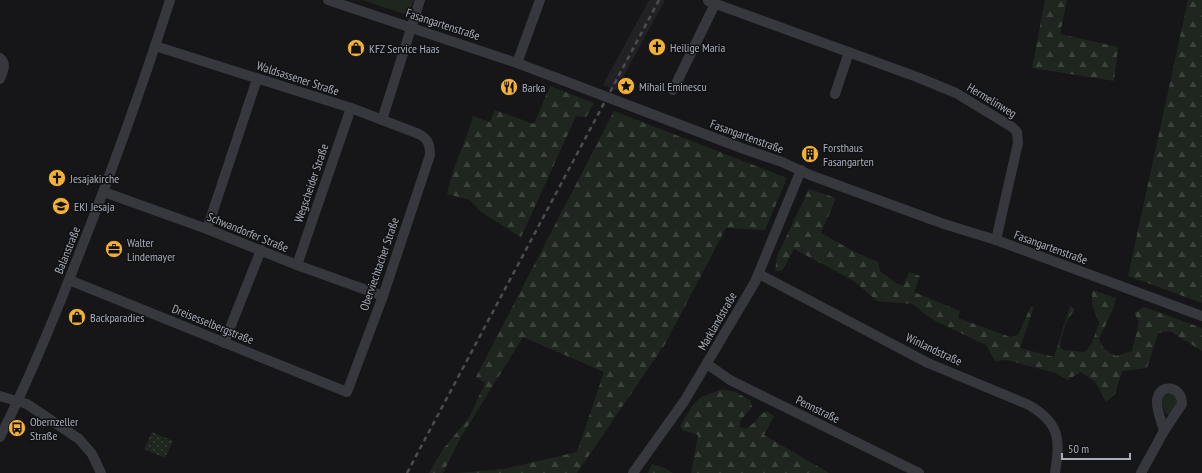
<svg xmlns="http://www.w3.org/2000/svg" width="1202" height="473" viewBox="0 0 1202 473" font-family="'PT Sans Narrow',sans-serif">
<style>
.built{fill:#222225}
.green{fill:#1e261f}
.forest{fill:url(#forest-firs)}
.park{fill:url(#park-dots)}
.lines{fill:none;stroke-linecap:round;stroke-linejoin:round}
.minor{stroke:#37383d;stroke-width:10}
.rail{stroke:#4a4c52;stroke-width:2.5;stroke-dasharray:5 4;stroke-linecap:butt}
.minor-bridge{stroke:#37383d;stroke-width:10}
.labels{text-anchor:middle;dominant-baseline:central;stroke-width:3;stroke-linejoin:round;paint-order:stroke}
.street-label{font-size:12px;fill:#a8adb8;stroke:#111113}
.poi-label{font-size:12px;fill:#a8adb8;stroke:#111113;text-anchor:start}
</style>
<defs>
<pattern id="forest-firs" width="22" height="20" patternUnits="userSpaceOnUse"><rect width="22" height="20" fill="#1e261f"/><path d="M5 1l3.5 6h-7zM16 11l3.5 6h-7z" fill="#3c433d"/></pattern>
<pattern id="park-dots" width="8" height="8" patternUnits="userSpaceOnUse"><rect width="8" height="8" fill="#1e261f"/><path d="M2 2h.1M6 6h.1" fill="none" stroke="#3c433d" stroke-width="1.8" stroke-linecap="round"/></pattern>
</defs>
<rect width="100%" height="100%" fill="#161618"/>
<path class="built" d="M 649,0 L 665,0 L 616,90 L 603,85 Z"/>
<g class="green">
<path d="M 362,0 L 414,0 L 408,13 L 404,14 Z"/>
<path d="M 1169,393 L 1175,394 L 1178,403 L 1170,415 L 1169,415 L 1165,413 L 1162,402 L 1163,396 Z"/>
</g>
<g class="forest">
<path d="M 1045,0 L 1067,0 L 1060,34 L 1118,47 L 1114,81 L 1032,68 Z"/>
<path d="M 1188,0 L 1202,0 L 1202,303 L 1128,276 Z"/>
<path d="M 550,86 L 594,103 L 586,117 L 576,116 L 521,237 L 481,212 L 470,200 L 447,194 C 452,167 466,142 473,116 L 490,122 L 495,110 L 534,124 Z"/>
<path d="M 614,111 L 787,178 L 765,230 L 726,228 L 665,344 L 577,473 L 456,473 L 504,469 L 577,452 L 604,372 L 523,337 L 461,437 L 443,473 L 429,473 L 443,449 L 469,418 L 485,383 L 476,377 Z"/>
<path d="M 809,189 L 836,198 L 821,233 L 855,252 L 878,262 L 880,271 L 896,283 L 903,286 L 909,272 L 920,276 L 914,292 L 960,311 L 958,318 L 1010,337 L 1018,335 L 1031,306 L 1034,307 L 1020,348 L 1054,357 L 1070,306 L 1075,309 L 1066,322 L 1059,346 L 1063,350 L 1085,352 L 1092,343 L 1099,323 L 1092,304 L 1092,290 L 1116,298 L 1113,309 L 1099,339 L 1104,349 L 1116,356 L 1132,351 L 1139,322 L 1134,313 L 1144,307 L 1202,328 L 1202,351 L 1170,331 L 1158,333 L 1147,368 L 1122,371 L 1115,394 L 1106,402 L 1095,382 L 1081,372 L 1067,380 L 1056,373 L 1007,360 L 995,361 L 986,345 L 935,321 L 925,314 L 913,304 L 877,301 L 854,281 L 794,249 L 782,271 L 775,271 L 777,256 Z"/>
<path d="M 722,389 L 735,392 L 750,400 L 752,407 L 740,421 L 740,427 L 746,429 L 755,422 L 761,414 L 767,411 L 774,416 L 764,435 L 829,473 L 691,473 L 698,435 L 682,430 L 680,426 L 693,405 L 701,397 Z"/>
<path d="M 652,464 L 665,468 L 673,473 L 648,473 Z"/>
</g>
<path class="park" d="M 152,432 L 173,441 L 165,458 L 144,449 Z"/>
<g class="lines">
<g class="minor">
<path d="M 328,0 L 517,63 L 599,94"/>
<path d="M 708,1 L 917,77 L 956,93 L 1012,127 L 1017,132 L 1018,143 L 996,240"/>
<path d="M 0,58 C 7,64 3,71 0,79"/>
<path d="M 517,63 L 540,0"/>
<path d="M 673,90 L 715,4"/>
<path d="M 835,94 L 849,52"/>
<path d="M 612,99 L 744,149 L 782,162 L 810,175 L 881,201 L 944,224 L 996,240 L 1202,316"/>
<path d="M 382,120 L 420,0"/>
<path d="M 104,192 L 207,229 L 297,265 L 383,296"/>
<path d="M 207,229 L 257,79"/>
<path d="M 297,265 L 351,108"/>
<path d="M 759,274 L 928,363 L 1029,405 C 1061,424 1060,440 1055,473"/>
<path d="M 69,280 L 347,392 L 383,296 L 430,155 C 430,144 428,139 419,134 L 351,108 L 155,46"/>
<path d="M 224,343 L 261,250"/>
<path d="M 707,364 L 730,380 L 919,473"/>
<path d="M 0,396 L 27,404 L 79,439 L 92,454 L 101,473"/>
<path d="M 0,437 C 29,380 53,321 76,262 C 110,176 142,88 170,0"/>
<path d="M 633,473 L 685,400 L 755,282 L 801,170"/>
<path d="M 1141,473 L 1164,431 L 1182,404 C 1182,385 1159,383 1157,400 C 1156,410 1162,422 1164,431"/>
</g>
<path class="rail" d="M 407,473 L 659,0"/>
<path class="minor-bridge" d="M 599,94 L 612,99"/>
</g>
<defs>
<symbol id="church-disc" viewBox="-11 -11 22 22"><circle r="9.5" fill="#f2b134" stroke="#111113"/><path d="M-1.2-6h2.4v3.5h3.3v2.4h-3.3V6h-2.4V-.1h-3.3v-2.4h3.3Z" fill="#111"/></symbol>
<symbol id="shop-disc" viewBox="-11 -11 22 22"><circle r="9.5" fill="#f2b134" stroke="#111113"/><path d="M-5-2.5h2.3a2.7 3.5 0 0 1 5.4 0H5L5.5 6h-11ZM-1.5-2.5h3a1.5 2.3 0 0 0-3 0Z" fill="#111"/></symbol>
<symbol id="sight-disc" viewBox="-11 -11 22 22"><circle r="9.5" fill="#f2b134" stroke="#111113"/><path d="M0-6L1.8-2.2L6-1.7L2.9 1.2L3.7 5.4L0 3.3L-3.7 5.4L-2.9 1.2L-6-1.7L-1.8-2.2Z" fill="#111"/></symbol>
<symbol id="restaurant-disc" viewBox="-11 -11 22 22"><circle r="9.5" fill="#f2b134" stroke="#111113"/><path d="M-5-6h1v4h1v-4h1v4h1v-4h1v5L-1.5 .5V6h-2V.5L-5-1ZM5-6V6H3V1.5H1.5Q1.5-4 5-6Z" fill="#111"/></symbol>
<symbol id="building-disc" viewBox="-11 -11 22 22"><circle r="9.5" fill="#f2b134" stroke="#111113"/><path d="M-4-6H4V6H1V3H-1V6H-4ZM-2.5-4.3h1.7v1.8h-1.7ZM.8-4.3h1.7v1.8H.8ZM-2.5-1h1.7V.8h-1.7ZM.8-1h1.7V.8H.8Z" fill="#111"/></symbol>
<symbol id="school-disc" viewBox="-11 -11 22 22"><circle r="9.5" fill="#f2b134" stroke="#111113"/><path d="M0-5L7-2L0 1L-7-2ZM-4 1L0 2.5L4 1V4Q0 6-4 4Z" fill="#111"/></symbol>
<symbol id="office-disc" viewBox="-11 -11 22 22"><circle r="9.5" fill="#f2b134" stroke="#111113"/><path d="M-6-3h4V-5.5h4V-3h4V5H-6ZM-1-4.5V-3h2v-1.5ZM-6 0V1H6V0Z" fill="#111"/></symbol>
<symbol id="bus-disc" viewBox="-11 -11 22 22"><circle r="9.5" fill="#f2b134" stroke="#111113"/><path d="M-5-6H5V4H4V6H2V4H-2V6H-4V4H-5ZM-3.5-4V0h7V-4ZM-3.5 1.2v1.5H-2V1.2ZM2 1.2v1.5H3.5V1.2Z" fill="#111"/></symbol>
</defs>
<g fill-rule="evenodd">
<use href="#church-disc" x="647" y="37" width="20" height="20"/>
<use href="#shop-disc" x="346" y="38" width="20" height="20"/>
<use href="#sight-disc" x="616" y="76" width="20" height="20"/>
<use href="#restaurant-disc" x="499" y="77" width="20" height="20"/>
<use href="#building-disc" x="800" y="144" width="20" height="20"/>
<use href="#church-disc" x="47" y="168" width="20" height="20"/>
<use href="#school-disc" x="51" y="196" width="20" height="20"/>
<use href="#office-disc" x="104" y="239" width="20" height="20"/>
<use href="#shop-disc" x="67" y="307" width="20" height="20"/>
<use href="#bus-disc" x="7" y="418" width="20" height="20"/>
</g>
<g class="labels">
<g class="street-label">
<text transform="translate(443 24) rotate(18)">Fasangartenstraße</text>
<text transform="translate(298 78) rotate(18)">Waldsassener Straße</text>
<text transform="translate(992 100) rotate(31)">Hermelinweg</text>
<text transform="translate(747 136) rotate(20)">Fasangartenstraße</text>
<text transform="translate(311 183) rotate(-71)">Wegscheider Straße</text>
<text transform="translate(248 232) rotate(22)">Schwandorfer Straße</text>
<text transform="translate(1051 247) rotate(20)">Fasangartenstraße</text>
<text transform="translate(67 250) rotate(-68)">Balanstraße</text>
<text transform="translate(379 264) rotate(-71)">Oberviechtacher Straße</text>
<text transform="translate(717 321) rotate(-60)">Marklandstraße</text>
<text transform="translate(213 324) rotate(22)">Dreisesselbergstraße</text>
<text transform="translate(934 349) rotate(25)">Winlandstraße</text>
<text transform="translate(818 409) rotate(26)">Pennstraße</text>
</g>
<g class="poi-label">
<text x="670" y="47">Heilige Maria</text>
<text x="369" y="48">KFZ Service Haas</text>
<text x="639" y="86">Mihail Eminescu</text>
<text x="522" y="87">Barka</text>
<text x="823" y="147">Forsthaus<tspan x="823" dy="14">Fasangarten</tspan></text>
<text x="70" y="178">Jesajakirche</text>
<text x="74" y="206">EKI Jesaja</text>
<text x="127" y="242">Walter<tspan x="127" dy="14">Lindemayer</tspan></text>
<text x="90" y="317">Backparadies</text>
<text x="30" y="421">Obernzeller<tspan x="30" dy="14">Straße</tspan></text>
</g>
</g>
<path d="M1062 453v6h68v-6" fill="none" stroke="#a8adb8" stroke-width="2"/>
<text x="1068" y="453" font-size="12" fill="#a8adb8" stroke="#111113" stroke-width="3" paint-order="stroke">50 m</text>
</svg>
